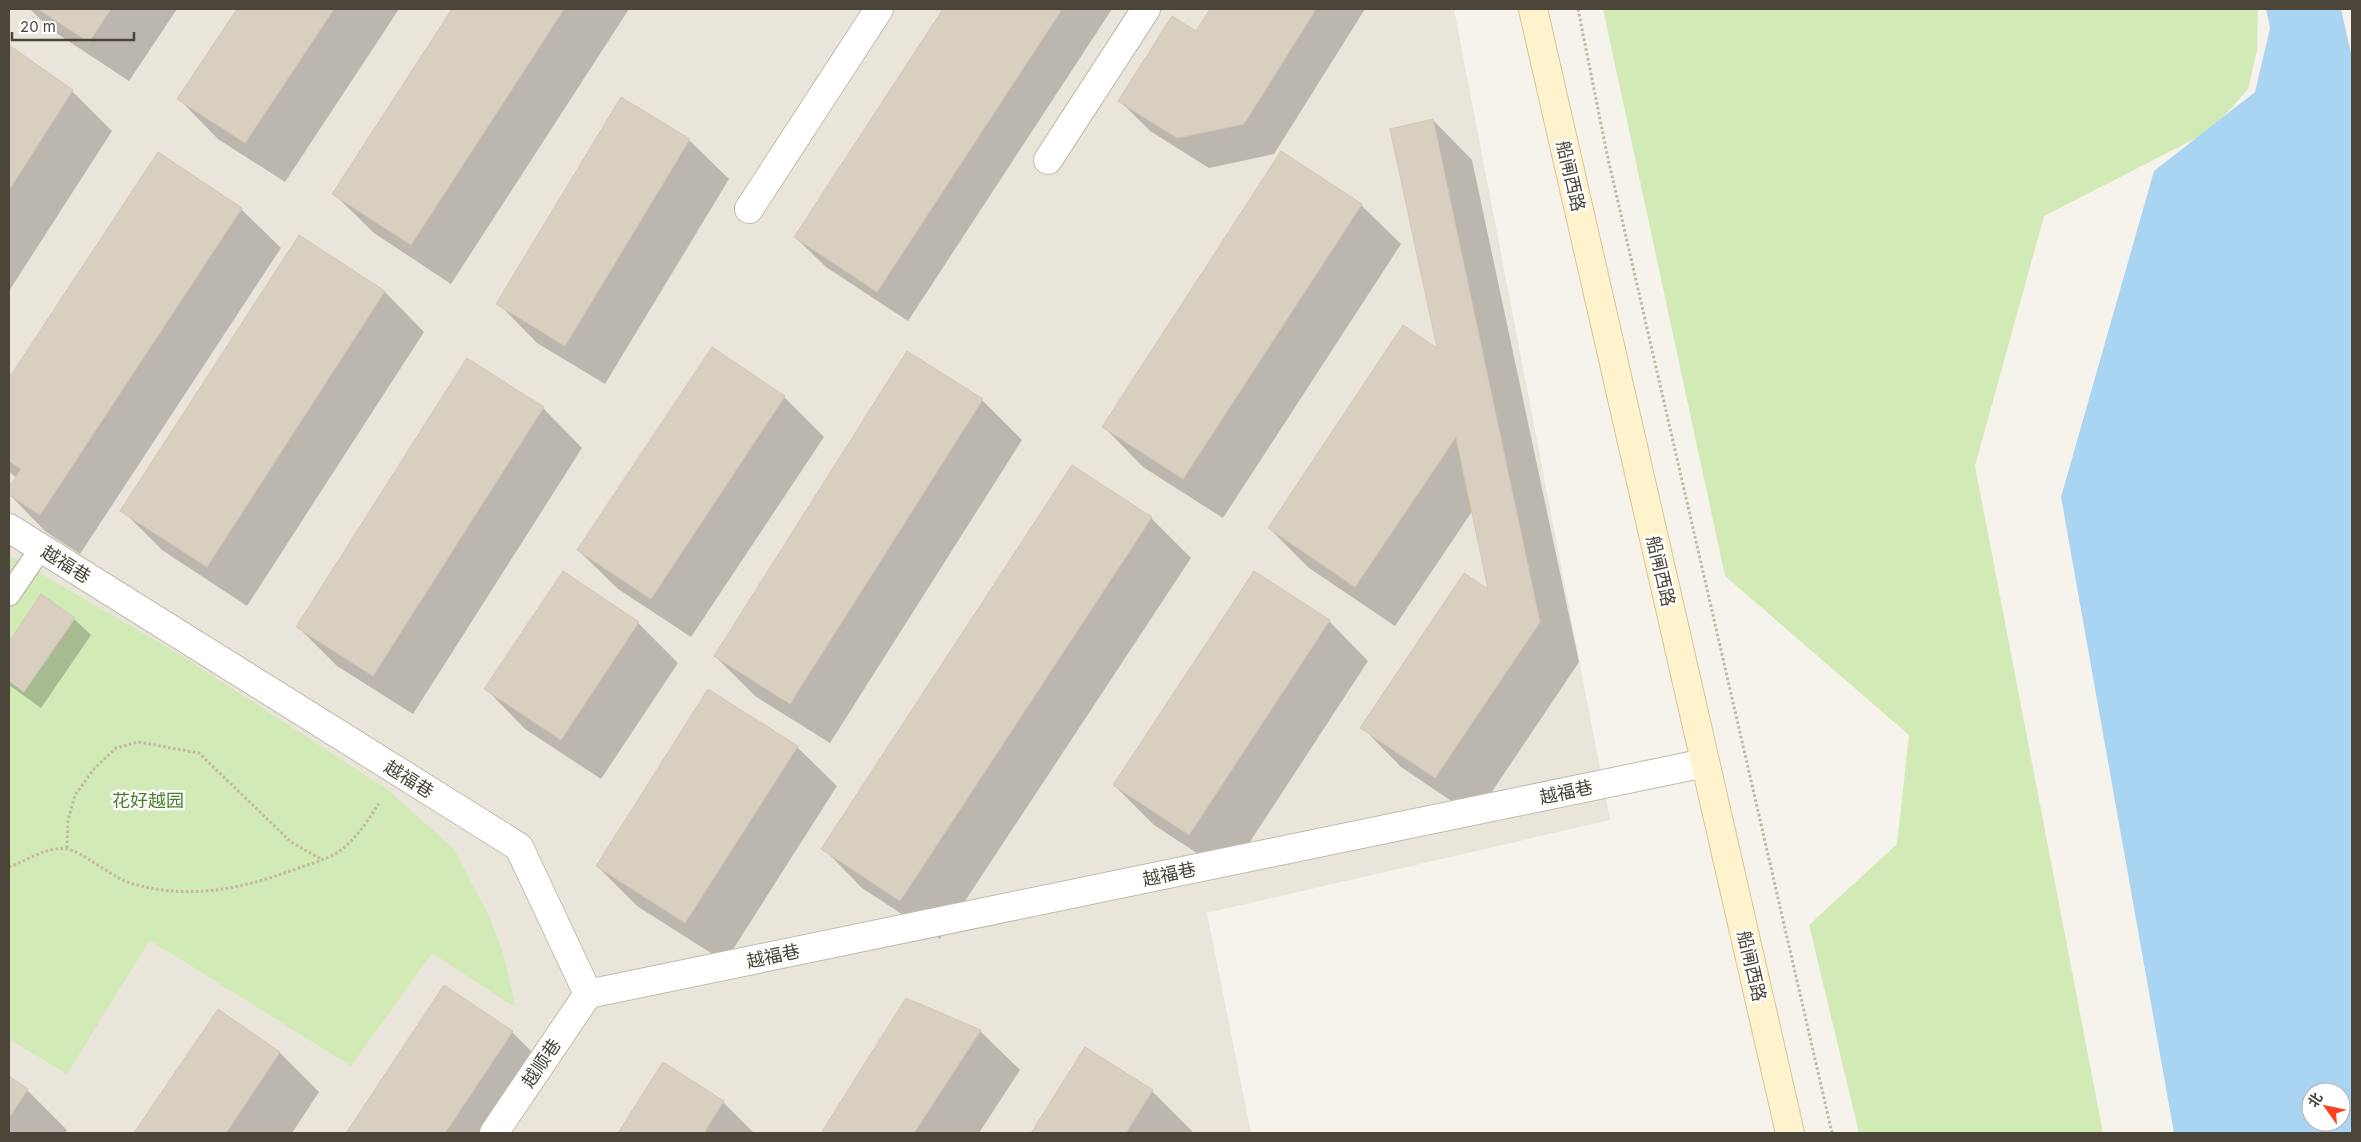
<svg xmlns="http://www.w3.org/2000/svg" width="2361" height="1142" viewBox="0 0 2361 1142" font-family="Inter,'Noto Sans SC',sans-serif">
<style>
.residential{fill:#eae5da}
.green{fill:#d2eab5}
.water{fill:#a9d4f2;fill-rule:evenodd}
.shadow{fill:#0003}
.building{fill:#d8cfc1;stroke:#d3c7b4}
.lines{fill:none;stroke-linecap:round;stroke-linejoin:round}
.lane-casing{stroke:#c2bbae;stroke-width:24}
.street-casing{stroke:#c2bbae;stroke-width:30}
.secondary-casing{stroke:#d6c79b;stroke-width:30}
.path{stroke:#c4b79f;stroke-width:3;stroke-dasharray:2.5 2.5;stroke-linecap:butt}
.lane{stroke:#fff;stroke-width:21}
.street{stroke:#fff;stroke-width:28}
.secondary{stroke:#fff3cd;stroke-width:28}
.labels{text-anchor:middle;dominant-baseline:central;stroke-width:5;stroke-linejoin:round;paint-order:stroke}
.street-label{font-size:18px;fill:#4b4439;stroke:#fff}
.park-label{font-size:18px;fill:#4a7f2a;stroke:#fff}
</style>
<rect width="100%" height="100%" fill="#f6f3ec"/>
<path class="residential" d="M 9,9 L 1454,9 L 1610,820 L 1207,913 L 1251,1133 L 9,1133 Z"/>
<g class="green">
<path d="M 1603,9 L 2258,9 L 2257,50 L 2248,89 L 2212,130 L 2044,216 L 1975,466 L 2103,1133 L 1859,1133 L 1809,925 L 1897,844 L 1909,735 L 1725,576 Z"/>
<path d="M 9,555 L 182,656 L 388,790 L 454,849 L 490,918 L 504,956 L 516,1008 L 432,953 L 351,1066 L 150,940 L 67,1074 L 9,1039 Z"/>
</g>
<path class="water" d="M 2266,9 L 2341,9 L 2352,58 L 2352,1133 L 2174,1133 L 2061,497 L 2154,171 L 2255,92 L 2270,28 ZM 2311,1092 L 2341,1092 L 2341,1122 L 2311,1122 Z"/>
<g class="shadow">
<path d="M 30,9 L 177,9 L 129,81 L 50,29 Z"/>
<path d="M 238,9 L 399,9 L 285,182 L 218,139 L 179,99 Z"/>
<path d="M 453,9 L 629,9 L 451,284 L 374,233 L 334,194 Z"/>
<path d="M 945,9 L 1112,9 L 908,321 L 826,267 L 795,237 Z"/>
<path d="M 1212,9 L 1365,9 L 1274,154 L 1209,168 L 1150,131 L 1120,101 L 1197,33 Z"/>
<path d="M 9,47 L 72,91 L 112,131 L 9,291 Z"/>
<path d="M 1433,120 L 1472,160 L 1579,662 L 1475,817 L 1401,767 L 1362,727 L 1490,592 L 1473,510 L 1395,626 L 1309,568 L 1269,528 L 1439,351 Z"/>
<path d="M 689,140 L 729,179 L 605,384 L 537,343 L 498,303 Z"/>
<path d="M 158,154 L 241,209 L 281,248 L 80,554 L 46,532 L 9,494 L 9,490 L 17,478 L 9,472 L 9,380 Z"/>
<path d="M 1361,205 L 1401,244 L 1223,518 L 1143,467 L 1104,427 Z"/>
<path d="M 299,237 L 385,292 L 424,332 L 247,606 L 162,550 L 122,510 Z"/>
<path d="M 784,397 L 824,437 L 691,637 L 618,589 L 578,550 Z"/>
<path d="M 982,400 L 1022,440 L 830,743 L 755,696 L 715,656 Z"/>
<path d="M 543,408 L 582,448 L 413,714 L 337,666 L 298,627 Z"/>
<path d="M 1151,518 L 1191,558 L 940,939 L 862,888 L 823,848 Z"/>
<path d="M 42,596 L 74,619 L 91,635 L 41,708 L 9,685 L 9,645 Z"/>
<path d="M 1329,621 L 1368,661 L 1229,874 L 1154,825 L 1114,785 Z"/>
<path d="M 638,623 L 678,663 L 601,779 L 525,729 L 486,689 Z"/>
<path d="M 797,747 L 837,786 L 725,962 L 637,906 L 597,866 Z"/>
<path d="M 444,987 L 512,1032 L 552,1072 L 511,1133 L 347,1133 Z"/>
<path d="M 907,1000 L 980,1031 L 1020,1070 L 979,1133 L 823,1133 Z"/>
<path d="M 218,1011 L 280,1053 L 319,1092 L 292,1133 L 136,1133 Z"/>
<path d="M 1086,1048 L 1152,1091 L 1192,1131 L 1190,1133 L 1032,1133 Z"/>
<path d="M 663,1064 L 723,1102 L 754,1133 L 620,1133 Z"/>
<path d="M 9,1078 L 27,1090 L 67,1130 L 65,1133 L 9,1133 Z"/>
</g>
<g class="building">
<path d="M 38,9 L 111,9 L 89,42 Z"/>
<path d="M 237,9 L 334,9 L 245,143 L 177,99 Z"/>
<path d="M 452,9 L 564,9 L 411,245 L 332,194 Z"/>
<path d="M 943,9 L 1062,9 L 877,292 L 794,237 Z"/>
<path d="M 1210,9 L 1316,9 L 1244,124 L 1177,138 L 1118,101 L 1172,16 L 1196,31 Z"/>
<path d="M 9,45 L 73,90 L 9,190 Z"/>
<path d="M 621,97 L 690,139 L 565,346 L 496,304 Z"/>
<path d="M 1433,119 L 1540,622 L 1435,778 L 1360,728 L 1464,573 L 1488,589 L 1456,437 L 1355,587 L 1268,528 L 1403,325 L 1437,348 L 1390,129 Z"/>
<path d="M 1281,151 L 1362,204 L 1183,479 L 1102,427 Z"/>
<path d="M 158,152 L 242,208 L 40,515 L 9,495 L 9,487 L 21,469 L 9,461 L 9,378 Z"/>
<path d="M 299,235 L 385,291 L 207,567 L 120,511 Z"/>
<path d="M 712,347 L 785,396 L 651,599 L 577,550 Z"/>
<path d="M 907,351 L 983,399 L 790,704 L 714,656 Z"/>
<path d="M 467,358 L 544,407 L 373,676 L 296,627 Z"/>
<path d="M 1072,465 L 1152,517 L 900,901 L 821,849 Z"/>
<path d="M 563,571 L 639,622 L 561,740 L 484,689 Z"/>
<path d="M 1254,571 L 1330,620 L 1189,835 L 1113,785 Z"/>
<path d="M 41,594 L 75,618 L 24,692 L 9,681 L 9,642 Z"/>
<path d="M 708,689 L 798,746 L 685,923 L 596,866 Z"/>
<path d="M 444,985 L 513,1031 L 445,1133 L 346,1133 Z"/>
<path d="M 906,998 L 981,1030 L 914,1133 L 821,1133 Z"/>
<path d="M 218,1009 L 280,1052 L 226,1133 L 134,1133 Z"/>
<path d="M 1085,1047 L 1153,1090 L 1126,1133 L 1031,1133 Z"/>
<path d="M 663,1062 L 724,1101 L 704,1133 L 618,1133 Z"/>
<path d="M 9,1076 L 28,1089 L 9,1118 Z"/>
</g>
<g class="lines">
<defs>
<path id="lane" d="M 9,595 L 41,548"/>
<g id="street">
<path d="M 1048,160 L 1146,9"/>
<path d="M 749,209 L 879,9"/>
<path d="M 9,528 L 519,847 L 588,994 L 1705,763"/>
<path d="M 494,1133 L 588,994"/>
</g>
<path id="secondary" d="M 1533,9 L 1790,1133"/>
</defs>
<use href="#lane" class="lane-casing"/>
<use href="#street" class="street-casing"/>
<use href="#secondary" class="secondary-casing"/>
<g class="path">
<path d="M 1578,9 L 1607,154 L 1832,1133"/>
<path d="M 67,848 L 68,820 L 75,795 L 94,769 L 116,748 L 138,742 L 199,753 L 291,842 L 321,859"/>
<path d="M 9,867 C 26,861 48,846 66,849 C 81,850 113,879 133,884 C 192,900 240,889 296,869 C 309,864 326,860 338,852 C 356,840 368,820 379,803"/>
</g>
<use href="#lane" class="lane"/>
<use href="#street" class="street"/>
<use href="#secondary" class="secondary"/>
</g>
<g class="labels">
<g class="street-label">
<text transform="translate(1571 176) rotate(77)">船闸西路</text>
<text transform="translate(66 564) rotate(32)">越福巷</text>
<text transform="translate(1661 571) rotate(77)">船闸西路</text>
<text transform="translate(409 779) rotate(32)">越福巷</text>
<text transform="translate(1566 792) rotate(-12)">越福巷</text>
<text transform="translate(1169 874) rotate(-12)">越福巷</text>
<text transform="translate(773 956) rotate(-12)">越福巷</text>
<text transform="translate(1752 966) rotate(77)">船闸西路</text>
<text transform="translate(541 1063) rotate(-56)">越顺巷</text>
</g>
<g class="park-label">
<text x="148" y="800">花好越园</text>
</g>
</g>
<rect width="2361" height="1142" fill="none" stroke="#4b4439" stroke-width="20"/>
<g transform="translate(2326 1107) rotate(303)"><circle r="24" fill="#ffffff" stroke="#b7b4b0"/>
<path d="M0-4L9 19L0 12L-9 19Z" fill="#fc3f1d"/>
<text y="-8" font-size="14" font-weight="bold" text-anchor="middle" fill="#4b4439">北</text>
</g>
<path d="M12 32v8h122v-8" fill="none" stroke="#4b4439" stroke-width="2.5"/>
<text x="20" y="32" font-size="15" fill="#4b4439" stroke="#ffffff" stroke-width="4" paint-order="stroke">20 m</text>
</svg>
